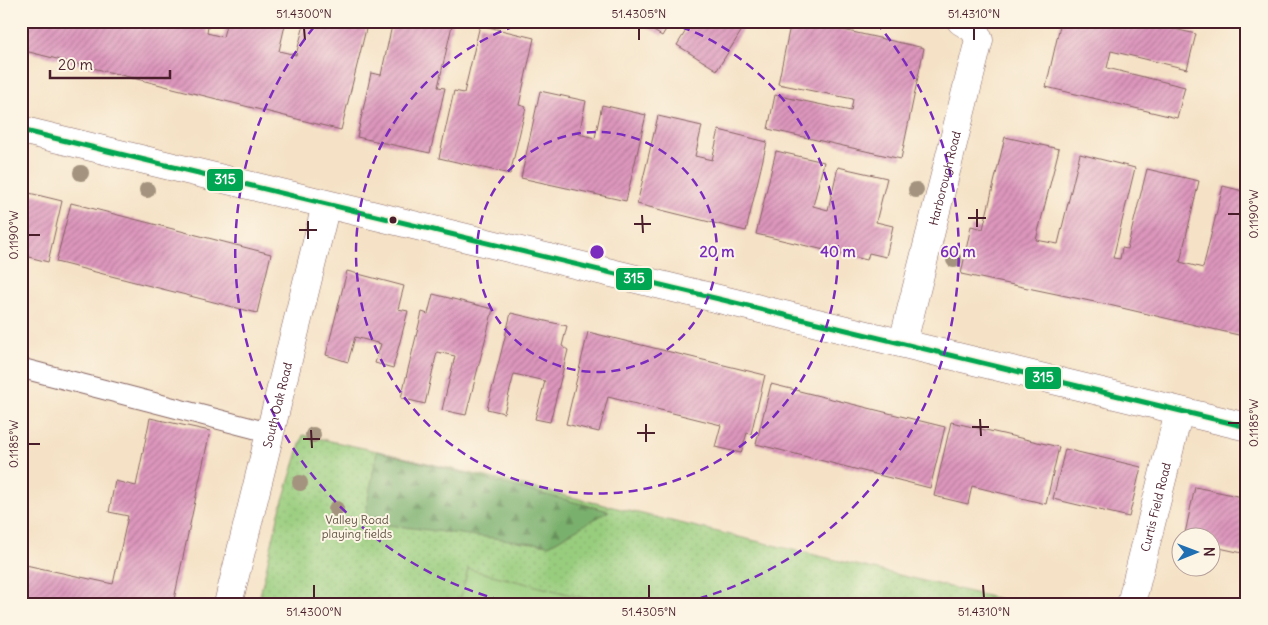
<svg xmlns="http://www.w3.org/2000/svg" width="1268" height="625" viewBox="0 0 1268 625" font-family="Delius,sans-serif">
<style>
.grass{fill:url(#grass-dots);stroke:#727654}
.forest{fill:url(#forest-firs);stroke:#62684c}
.pitch{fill:#99cd7e;stroke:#727654}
.building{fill:url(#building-hatch)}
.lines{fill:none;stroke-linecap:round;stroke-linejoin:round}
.lane-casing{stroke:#866361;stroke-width:21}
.street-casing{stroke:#866361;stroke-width:29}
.lane{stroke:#fff;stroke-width:19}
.street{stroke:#fff;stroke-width:28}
.bus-1-casing{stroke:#fcf5e5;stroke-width:9}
.bus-1{stroke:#00a651;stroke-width:5}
.tree{fill:#a4937e}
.ticks{fill:none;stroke:#4a1f2b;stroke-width:2}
.ring{fill:none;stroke:#7b2cbf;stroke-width:2.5;stroke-dasharray:9 6}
.bus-dot{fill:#4a1f2b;stroke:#fcf5e5;stroke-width:2}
.labels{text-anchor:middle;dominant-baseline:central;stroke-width:4;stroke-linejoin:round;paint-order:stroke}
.street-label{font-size:12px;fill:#4a1f2b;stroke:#fcf5e5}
.park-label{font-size:12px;fill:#625344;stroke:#fcf5e5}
.centre{fill:#7b2cbf;stroke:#fcf5e5;stroke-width:2.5}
.ring-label{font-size:15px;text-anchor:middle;font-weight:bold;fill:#7b2cbf;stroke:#fcf5e5;stroke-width:4;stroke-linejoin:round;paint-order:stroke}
.line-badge{stroke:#fcf5e5;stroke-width:2}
.badge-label{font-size:14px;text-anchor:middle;font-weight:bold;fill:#fff}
.neatline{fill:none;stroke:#4a1f2b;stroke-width:2}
.ticks-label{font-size:12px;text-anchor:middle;fill:#4a1f2b}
</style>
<defs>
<pattern id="grass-dots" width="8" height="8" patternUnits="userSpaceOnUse" patternTransform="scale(1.25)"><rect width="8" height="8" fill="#99cd7e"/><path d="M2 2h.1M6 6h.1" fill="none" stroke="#85b06d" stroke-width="1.8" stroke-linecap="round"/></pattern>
<pattern id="forest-firs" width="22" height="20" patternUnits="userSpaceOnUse" patternTransform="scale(1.25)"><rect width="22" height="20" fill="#7ab06d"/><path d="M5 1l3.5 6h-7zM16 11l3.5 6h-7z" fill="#668f5a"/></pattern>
<pattern id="building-hatch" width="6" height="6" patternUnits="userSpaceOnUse" patternTransform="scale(1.25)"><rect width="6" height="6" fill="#dd97bd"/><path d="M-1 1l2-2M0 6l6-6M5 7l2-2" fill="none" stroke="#b57b9a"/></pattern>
</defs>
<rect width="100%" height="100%" fill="#fcf5e5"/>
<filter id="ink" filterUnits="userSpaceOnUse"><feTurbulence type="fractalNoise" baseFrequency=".02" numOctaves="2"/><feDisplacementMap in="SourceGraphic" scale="10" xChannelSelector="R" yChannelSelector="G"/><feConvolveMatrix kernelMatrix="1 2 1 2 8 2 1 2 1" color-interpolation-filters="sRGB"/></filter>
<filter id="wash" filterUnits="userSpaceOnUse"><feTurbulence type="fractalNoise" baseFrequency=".0096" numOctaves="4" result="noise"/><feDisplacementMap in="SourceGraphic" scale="20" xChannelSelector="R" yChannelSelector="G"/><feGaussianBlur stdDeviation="1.12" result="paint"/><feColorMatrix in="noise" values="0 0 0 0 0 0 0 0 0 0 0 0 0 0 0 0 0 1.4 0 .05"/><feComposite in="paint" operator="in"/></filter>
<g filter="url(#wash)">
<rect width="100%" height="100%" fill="#f5e2c6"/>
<path class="grass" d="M 303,435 L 377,451 L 1021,604 L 258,604 L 279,513 Z"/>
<path class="forest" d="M 377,451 L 609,511 L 549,545 L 364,522 Z"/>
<path class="pitch" d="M 468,569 L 608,604 L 459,604 Z"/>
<g id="blocks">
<g class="building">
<path d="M 21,21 L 209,21 L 207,33 L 223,37 L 227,21 L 286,21 L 279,51 L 296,55 L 305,21 L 368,21 L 341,130 L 21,50 Z"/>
<path d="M 393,21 L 453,21 L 438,87 L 445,88 L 430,153 L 357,137 L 371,73 L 381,75 Z"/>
<path d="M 637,21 L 671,21 L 662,36 Z"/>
<path d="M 692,21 L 765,21 L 760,30 L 747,22 L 717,70 L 677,45 Z"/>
<path d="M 791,21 L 803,21 L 924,48 L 901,159 L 768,129 L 775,95 L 851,111 L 853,99 L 778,84 Z"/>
<path d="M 1061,21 L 1140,21 L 1196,34 L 1187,69 L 1111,51 L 1107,68 L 1185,87 L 1177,118 L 1046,87 Z"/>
<path d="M 480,25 L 534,38 L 519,105 L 526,107 L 510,174 L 439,158 L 454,91 L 464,93 Z"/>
<path d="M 540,91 L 586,101 L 579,134 L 595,138 L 602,105 L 646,115 L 626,201 L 521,178 Z"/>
<path d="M 658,116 L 702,126 L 695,156 L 712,160 L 719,130 L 767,142 L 746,231 L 637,204 Z"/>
<path d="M 1005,137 L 1059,149 L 1036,240 L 1058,244 L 1080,154 L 1135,168 L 1113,258 L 1120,259 L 1122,248 L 1127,249 L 1147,169 L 1199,181 L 1180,262 L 1203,268 L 1223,186 L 1247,192 L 1247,337 L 1109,305 L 961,274 L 971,226 L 983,229 Z"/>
<path d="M 776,151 L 824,162 L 813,206 L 828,210 L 838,167 L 887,178 L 876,222 L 893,226 L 886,257 L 869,253 L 867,260 L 756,234 Z"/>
<path d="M 21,191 L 62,201 L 48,262 L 21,255 Z"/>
<path d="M 71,203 L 271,254 L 257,313 L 56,262 Z"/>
<path d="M 347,271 L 404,286 L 398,309 L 408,311 L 393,368 L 375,363 L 381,344 L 355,337 L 348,362 L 326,355 Z"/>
<path d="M 433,294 L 493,309 L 466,415 L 442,410 L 455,356 L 437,352 L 425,404 L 401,398 L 422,312 L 428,314 Z"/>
<path d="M 511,313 L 567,326 L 562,346 L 568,350 L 550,422 L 535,419 L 545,381 L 514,374 L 504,413 L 487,409 Z"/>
<path d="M 588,332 L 765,375 L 751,434 L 747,433 L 741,453 L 715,447 L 721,425 L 608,397 L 599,432 L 566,424 Z"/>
<path d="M 771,384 L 945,427 L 930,488 L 756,444 Z"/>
<path d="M 150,418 L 210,431 L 173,604 L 21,604 L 21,564 L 113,584 L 128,516 L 109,512 L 115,481 L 136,486 Z"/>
<path d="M 951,422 L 1059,447 L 1046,504 L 972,486 L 968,504 L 934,496 Z"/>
<path d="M 1065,449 L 1141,467 L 1129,517 L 1053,499 Z"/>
<path d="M 1195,487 L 1247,498 L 1247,554 L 1210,546 L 1210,538 L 1184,538 Z"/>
</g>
</g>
</g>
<g filter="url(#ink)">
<use href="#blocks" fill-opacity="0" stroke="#866361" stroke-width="1"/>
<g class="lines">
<defs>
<path id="lane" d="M 21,368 L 271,433"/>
<g id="street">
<path d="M 21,130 L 1247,427"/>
<path id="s1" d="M 903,342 L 979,40 L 974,29 L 961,21"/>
<path id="s2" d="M 228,604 L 326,205"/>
<path id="s3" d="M 1131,604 L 1179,411"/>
</g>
</defs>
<use href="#lane" class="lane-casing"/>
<use href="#street" class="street-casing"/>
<use href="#lane" class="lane"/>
<use href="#street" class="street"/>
<defs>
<path id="bus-1" d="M 21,130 L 1247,427"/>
</defs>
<use href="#bus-1" class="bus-1-casing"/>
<use href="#bus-1" class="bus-1"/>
</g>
<g class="tree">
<circle cx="81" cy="173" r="8"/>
<circle cx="147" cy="190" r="8"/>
<circle cx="916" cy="190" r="8"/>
<circle cx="954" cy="260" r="8"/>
<circle cx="313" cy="435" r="8"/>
<circle cx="300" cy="483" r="8"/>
<circle cx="336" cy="509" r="8"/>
</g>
</g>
<path class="ticks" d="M 304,28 L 305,40M 639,28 L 639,40M 974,28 L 974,40M 977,209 L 977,227M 1228,214 L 1240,214M 642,215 L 643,233M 968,218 L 986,218M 308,221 L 308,239M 634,224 L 651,224M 299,230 L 317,230M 28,235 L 40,235M 980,419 L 981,436M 1228,423 L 1240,423M 646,424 L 646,442M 972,427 L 989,427M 311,430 L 312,448M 637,433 L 655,433M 303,439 L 320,439M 28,444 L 40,444M 314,585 L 314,598M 649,585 L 649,598M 983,585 L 984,598"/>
<g class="ring">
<circle cx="597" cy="252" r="120"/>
<path d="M667 22A241 241 0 1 1 527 22"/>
<path d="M516 604A361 361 0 0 1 318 22M876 22A361 361 0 0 1 678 604"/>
</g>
<circle class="bus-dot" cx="393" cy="220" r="4.5"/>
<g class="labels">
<g class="street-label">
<text stroke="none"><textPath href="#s1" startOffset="169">Harborough Road</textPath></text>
<text stroke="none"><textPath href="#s2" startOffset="205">South Oak Road</textPath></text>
<text stroke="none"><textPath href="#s3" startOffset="100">Curtis Field Road</textPath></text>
</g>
<g class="park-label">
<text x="357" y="519">Valley Road<tspan x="357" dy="14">playing fields</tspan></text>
</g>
</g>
<circle cx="597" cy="252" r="8" class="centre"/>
<g class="ring-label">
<text x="717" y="257">20 m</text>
<text x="838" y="257">40 m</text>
<text x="958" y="257">60 m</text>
</g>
<g class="line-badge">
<rect x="206" y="168" width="38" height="24" rx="5" fill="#00a651"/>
<rect x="615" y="267" width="38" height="24" rx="5" fill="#00a651"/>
<rect x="1024" y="366" width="38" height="24" rx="5" fill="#00a651"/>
</g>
<g class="badge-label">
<text x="225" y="184">315</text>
<text x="634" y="283">315</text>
<text x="1043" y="382">315</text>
</g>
<rect width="1268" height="625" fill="none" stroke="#fcf5e5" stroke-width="55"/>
<g transform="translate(1196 552) rotate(89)"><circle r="24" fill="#fcf5e5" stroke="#b59f9b"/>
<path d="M0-4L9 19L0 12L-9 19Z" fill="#1f6fb2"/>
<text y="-8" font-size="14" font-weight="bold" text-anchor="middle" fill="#4a1f2b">N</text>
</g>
<path d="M50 70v8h120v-8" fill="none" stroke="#4a1f2b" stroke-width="2.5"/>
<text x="58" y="70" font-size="15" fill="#4a1f2b" stroke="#fcf5e5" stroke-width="4" paint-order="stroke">20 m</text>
<rect x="28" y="28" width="1212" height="570" class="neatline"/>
<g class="ticks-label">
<text x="304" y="18">51.4300°N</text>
<text x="639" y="18">51.4305°N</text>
<text x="974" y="18">51.4310°N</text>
<text transform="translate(1254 214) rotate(-90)" y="4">0.1190°W</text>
<text transform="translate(14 235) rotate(-90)" y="4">0.1190°W</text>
<text transform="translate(1254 423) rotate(-90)" y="4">0.1185°W</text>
<text transform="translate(14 444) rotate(-90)" y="4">0.1185°W</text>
<text x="314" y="616">51.4300°N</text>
<text x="649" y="616">51.4305°N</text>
<text x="984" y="616">51.4310°N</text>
</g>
</svg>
